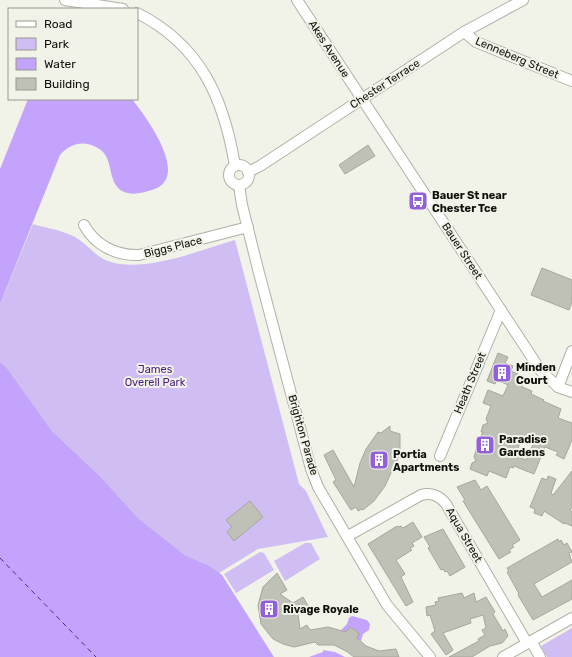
<svg xmlns="http://www.w3.org/2000/svg" width="572" height="657" viewBox="0 0 572 657" font-family="Rubik,sans-serif">
<style>
.green{fill:#cfbdf3}
.water{fill:#c3a3fb}
.lines{fill:none;stroke-linecap:round;stroke-linejoin:round}
.ferry{stroke:#54268a;stroke-width:1;stroke-dasharray:5 4;stroke-linecap:butt}
.building{fill:#bfc1b6;stroke:#a5a69c;fill-rule:evenodd}
.minor-casing{stroke:#afb0a6;stroke-width:12}
.minor{stroke:#fff;stroke-width:10}
.labels{text-anchor:middle;dominant-baseline:central;stroke-width:4;stroke-linejoin:round;paint-order:stroke}
.street-label{font-size:11px;fill:#10100c;stroke:#f2f3e8}
.poi-label{font-size:11px;font-weight:bold;fill:#10100c;stroke:#f2f3e8;text-anchor:start}
.park-label{font-size:11px;fill:#4b1b7f;stroke:#f2f3e8}
</style>
<rect width="100%" height="100%" fill="#f2f3e8"/>
<g class="green">
<path d="M 33,224 C 46,228 61,230 73,236 C 86,242 94,256 108,261 C 143,274 200,250 235,240 L 299,484 L 306,491 L 328,537 L 258,549 L 219,573 L 210,566 L 185,555 L 138,518 L 100,476 L 52,431 L 7,368 L 0,362 L 0,304 Z"/>
<path d="M 305,543 L 311,543 L 320,559 L 285,581 L 274,561 Z"/>
<path d="M 260,552 L 264,553 L 274,570 L 236,593 L 224,574 Z"/>
<path d="M 572,628 L 572,657 L 547,657 L 541,646 Z"/>
</g>
<g class="water">
<path d="M 28,99 L 132,99 C 146,117 192,178 152,190 C 142,193 132,196 122,191 C 106,181 115,158 98,148 C 83,140 71,143 60,155 L 0,304 L 0,169 Z"/>
<path d="M 0,362 L 7,368 L 52,431 L 100,476 L 138,518 L 185,555 L 210,566 L 222,575 L 274,657 L 0,657 Z"/>
<path d="M 352,616 L 367,620 L 370,624 L 369,630 L 363,634 L 361,641 L 357,638 L 359,633 L 350,627 L 346,632 L 341,630 L 347,624 L 349,618 Z"/>
<path d="M 323,650 L 335,652 L 345,657 L 309,657 L 323,652 Z"/>
</g>
<g class="lines">
<path class="ferry" d="M 0,558 L 96,657"/>
</g>
<g class="building">
<path d="M 368,145 L 375,156 L 345,174 L 339,165 Z"/>
<path d="M 542,268 L 572,280 L 572,302 L 569,310 L 531,295 Z"/>
<path d="M 498,353 L 508,357 L 505,363 L 513,366 L 511,371 L 518,374 L 517,378 L 524,382 L 522,387 L 532,391 L 531,394 L 544,400 L 543,401 L 561,409 L 558,418 L 572,423 L 572,440 L 564,459 L 556,455 L 558,452 L 545,447 L 534,474 L 514,466 L 513,468 L 510,467 L 506,478 L 489,471 L 487,476 L 470,469 L 472,463 L 476,461 L 474,457 L 478,444 L 482,442 L 480,438 L 483,432 L 481,432 L 483,425 L 488,423 L 486,419 L 491,406 L 483,403 L 488,390 L 503,396 L 508,385 L 497,380 L 495,384 L 487,381 ZM 522,438 L 534,442 L 526,460 L 515,456 Z"/>
<path d="M 390,426 L 390,431 L 400,434 L 400,450 L 396,465 L 395,464 L 385,486 L 374,501 L 363,510 L 362,509 L 358,511 L 356,507 L 351,510 L 333,482 L 336,480 L 324,455 L 333,450 L 354,487 L 360,463 L 366,449 L 378,432 L 381,433 Z"/>
<path d="M 572,471 L 572,507 L 570,510 L 572,512 L 572,526 L 565,523 L 564,524 L 544,511 L 542,516 L 534,513 L 535,509 L 530,507 L 542,478 L 547,480 L 548,476 L 556,479 L 551,493 L 553,495 Z"/>
<path d="M 475,480 L 481,490 L 487,486 L 520,540 L 512,545 L 514,547 L 509,550 L 511,552 L 499,559 L 463,501 L 465,500 L 457,487 Z"/>
<path d="M 250,501 L 263,517 L 234,541 L 227,532 L 232,527 L 226,520 Z"/>
<path d="M 413,522 L 422,537 L 412,543 L 414,546 L 410,548 L 412,550 L 396,560 L 405,574 L 401,577 L 413,602 L 406,606 L 368,544 L 397,526 L 398,527 L 401,526 L 403,528 Z"/>
<path d="M 443,529 L 465,567 L 450,576 L 447,571 L 445,572 L 443,569 L 441,570 L 428,548 L 430,547 L 424,537 Z"/>
<path d="M 558,539 L 559,542 L 561,540 L 564,545 L 567,543 L 572,552 L 569,553 L 572,562 L 534,584 L 542,597 L 572,580 L 572,599 L 533,620 L 518,595 L 519,594 L 507,572 L 509,571 L 507,568 Z"/>
<path d="M 277,573 L 287,590 L 280,594 L 293,603 L 303,597 L 309,607 L 298,614 L 300,629 L 307,625 L 310,630 L 328,627 L 346,632 L 350,627 L 359,633 L 357,638 L 366,646 L 379,651 L 396,649 L 399,657 L 354,657 L 346,651 L 334,645 L 318,645 L 315,642 L 294,647 L 283,644 L 273,639 L 261,624 L 258,605 L 263,587 Z"/>
<path d="M 462,593 L 464,598 L 474,593 L 476,602 L 486,597 L 495,612 L 493,614 L 503,631 L 505,629 L 508,636 L 502,643 L 490,646 L 472,657 L 449,657 L 479,641 L 478,639 L 485,635 L 482,630 L 486,628 L 483,615 L 470,619 L 471,623 L 443,633 L 453,650 L 446,655 L 431,634 L 435,631 L 430,615 L 427,616 L 426,607 L 436,605 L 435,602 L 439,601 L 438,598 Z"/>
</g>
<g class="lines">
<defs>
<g id="minor">
<path d="M 65,0 L 123,9"/>
<path d="M 297,0 L 541,371 L 558,387 L 572,392"/>
<path d="M 137,13 C 201,45 224,99 235,166"/>
<path d="M 464,32 L 476,42 L 572,81"/>
<circle cx="239" cy="175" r="10"/>
<path d="M 248,172 L 260,166 L 464,32 L 523,0"/>
<path d="M 239,185 L 242,205 L 259,273 L 311,469 L 318,487 L 387,605 L 430,657"/>
<path d="M 84,225 C 95,245 116,256 139,255 L 248,227"/>
<path d="M 558,387 L 572,351"/>
<path d="M 440,456 L 501,310"/>
<path d="M 348,536 L 421,495 C 431,492 440,496 446,504 L 527,643"/>
<path d="M 531,641 L 540,657"/>
<path d="M 503,657 L 572,618"/>
</g>
</defs>
<use href="#minor" class="minor-casing"/>
<use href="#minor" class="minor"/>
</g>
<defs>
<symbol id="bus-square" viewBox="-11 -11 22 22"><rect x="-9" y="-9" width="18" height="18" rx="4" fill="#9260d9" stroke="#f2f3e8"/><path d="M-5-6H5V4H4V6H2V4H-2V6H-4V4H-5ZM-3.5-4V0h7V-4ZM-3.5 1.2v1.5H-2V1.2ZM2 1.2v1.5H3.5V1.2Z" fill="#fff"/></symbol>
<symbol id="building-square" viewBox="-11 -11 22 22"><rect x="-9" y="-9" width="18" height="18" rx="4" fill="#9260d9" stroke="#f2f3e8"/><path d="M-4-6H4V6H1V3H-1V6H-4ZM-2.5-4.3h1.7v1.8h-1.7ZM.8-4.3h1.7v1.8H.8ZM-2.5-1h1.7V.8h-1.7ZM.8-1h1.7V.8H.8Z" fill="#fff"/></symbol>
</defs>
<g fill-rule="evenodd">
<use href="#bus-square" x="407" y="190" width="22" height="22"/>
<use href="#building-square" x="491" y="362" width="22" height="22"/>
<use href="#building-square" x="474" y="434" width="22" height="22"/>
<use href="#building-square" x="368" y="449" width="22" height="22"/>
<use href="#building-square" x="258" y="598" width="22" height="22"/>
</g>
<g class="labels">
<g class="street-label">
<text transform="translate(329 49) rotate(57)">Akes Avenue</text>
<text transform="translate(517 58) rotate(23)">Lenneberg Street</text>
<text transform="translate(385 84) rotate(-33)">Chester Terrace</text>
<text transform="translate(173 247) rotate(-14)">Biggs Place</text>
<text transform="translate(462 251) rotate(57)">Bauer Street</text>
<text transform="translate(470 383) rotate(-67)">Heath Street</text>
<text transform="translate(303 435) rotate(74)">Brighton Parade</text>
<text transform="translate(464 535) rotate(60)">Aqua Street</text>
</g>
<g class="poi-label">
<text x="432" y="195">Bauer St near<tspan x="432" dy="13">Chester Tce</tspan></text>
<text x="516" y="367">Minden<tspan x="516" dy="13">Court</tspan></text>
<text x="499" y="439">Paradise<tspan x="499" dy="13">Gardens</tspan></text>
<text x="393" y="454">Portia<tspan x="393" dy="13">Apartments</tspan></text>
<text x="283" y="609">Rivage Royale</text>
</g>
<g class="park-label">
<text x="155" y="369">James<tspan x="155" dy="13">Overell Park</tspan></text>
</g>
</g>
<rect x="8" y="8" width="130" height="92" fill="#f2f3e8" stroke="#989890"/>
<rect x="16" y="21" width="20" height="6" fill="#ffffff" stroke="#989890"/>
<text x="44" y="28" font-size="12" fill="#10100c">Road</text>
<rect x="16" y="38" width="20" height="12" fill="#cfbdf3" stroke="#989890"/>
<text x="44" y="48" font-size="12" fill="#10100c">Park</text>
<rect x="16" y="58" width="20" height="12" fill="#c3a3fb" stroke="#989890"/>
<text x="44" y="68" font-size="12" fill="#10100c">Water</text>
<rect x="16" y="78" width="20" height="12" fill="#bfc1b6" stroke="#989890"/>
<text x="44" y="88" font-size="12" fill="#10100c">Building</text>
</svg>
